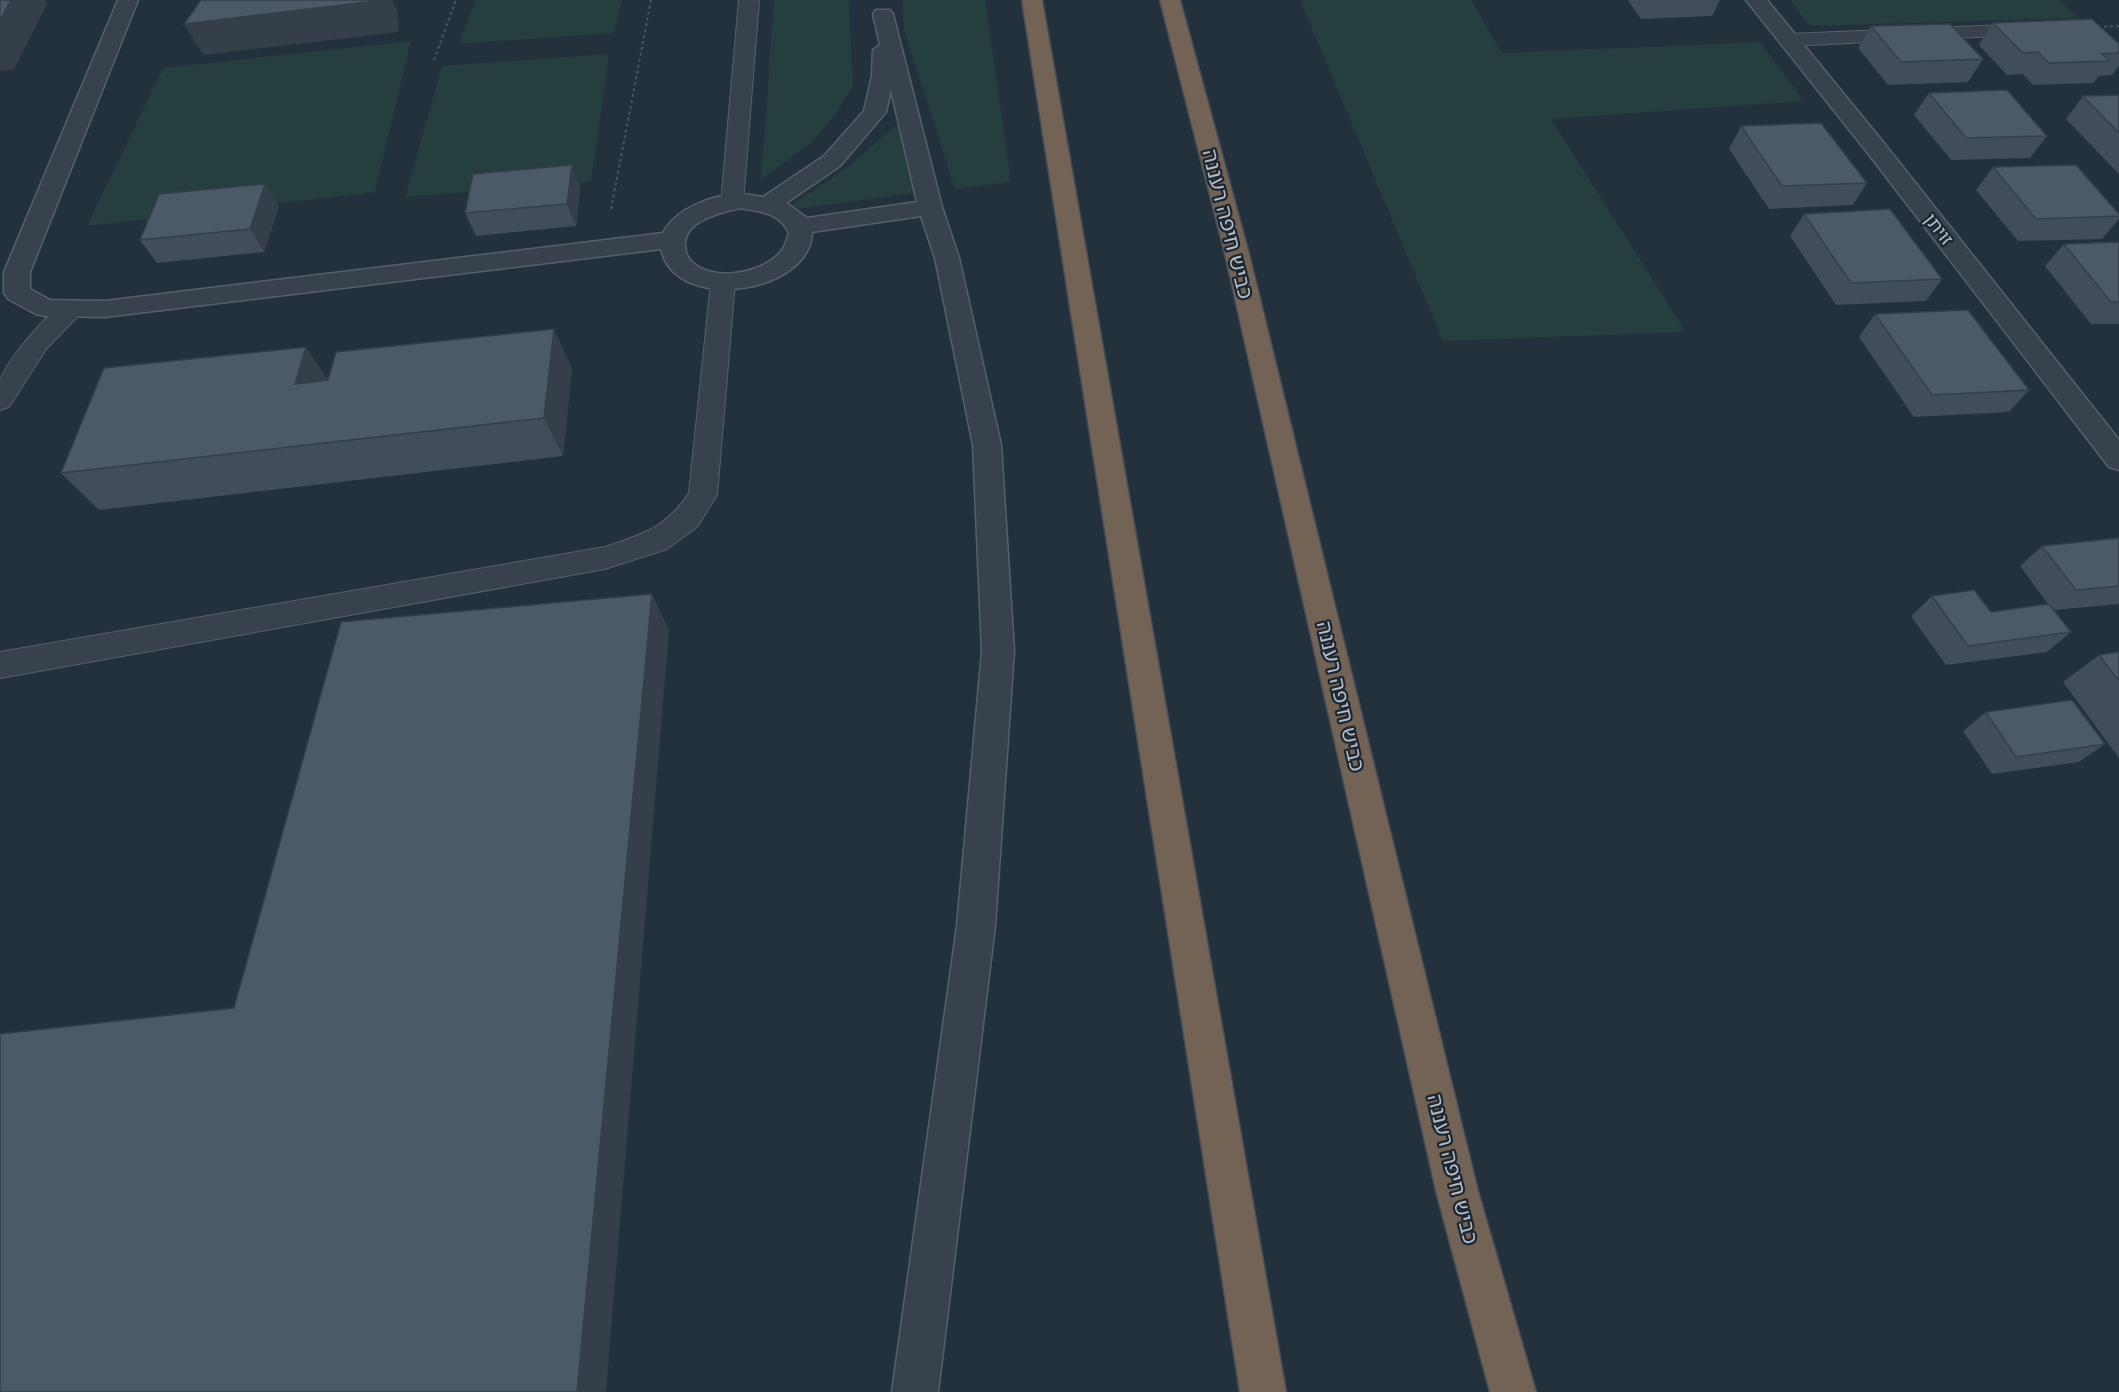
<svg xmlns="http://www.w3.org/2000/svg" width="2119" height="1392" viewBox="0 0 2119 1392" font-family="Poppins,'Noto Sans Hebrew',sans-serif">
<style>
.green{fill:#253e3e}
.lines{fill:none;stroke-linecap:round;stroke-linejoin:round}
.lane-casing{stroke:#55606b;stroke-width:2}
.street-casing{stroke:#55606b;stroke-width:3}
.highway-casing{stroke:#424d58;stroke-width:3}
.path{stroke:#435a5a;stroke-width:2;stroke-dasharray:3 3;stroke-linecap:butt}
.lane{fill:#37424d;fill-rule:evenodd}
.street{fill:#37424d;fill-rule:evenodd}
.highway{fill:#736354;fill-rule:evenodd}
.wall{fill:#414d59}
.shaded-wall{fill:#353f49}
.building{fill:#4c5a68;stroke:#353f49;stroke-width:1.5}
.labels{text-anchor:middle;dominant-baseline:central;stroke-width:4.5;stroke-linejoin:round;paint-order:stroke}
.far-street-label{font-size:18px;fill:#b2bdc8;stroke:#1c2732}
.street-label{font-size:21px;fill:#b2bdc8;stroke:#1c2732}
</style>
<rect width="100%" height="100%" fill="#23313d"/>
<g class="green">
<path d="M 476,0 L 622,0 L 614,33 L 458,44 Z"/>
<path d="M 774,0 L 849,0 L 853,85 L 837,112 L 812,142 L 761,180 Z"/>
<path d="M 902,0 L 985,0 L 1011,182 L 955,189 L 904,30 Z"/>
<path d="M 1300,0 L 1471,0 L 1502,53 L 1760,42 L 1804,101 L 1551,119 L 1686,332 L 1443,341 Z"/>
<path d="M 1790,0 L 2059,0 L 2079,18 L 1810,26 Z"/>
<path d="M 411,41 L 375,192 L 87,226 L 163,68 Z"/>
<path d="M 609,54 L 591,182 L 405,197 L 442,66 Z"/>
<path d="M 899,123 L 915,193 L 782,211 L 844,170 Z"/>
</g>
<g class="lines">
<defs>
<g id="lane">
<path d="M 739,0 L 759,0 L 743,203 L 740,208 L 732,210 L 724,208 L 721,203 Z"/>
<path d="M 2030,24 L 2037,26 L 2040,30 L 2037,34 L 1788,46 L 1781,44 L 1778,40 L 1781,36 L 1788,34 Z"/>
<path d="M 723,274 L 732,277 L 735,282 L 717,495 L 697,527 L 667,549 L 605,569 L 0,678 L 0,652 L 605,547 C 643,534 666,528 689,493 L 711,282 L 714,277 Z"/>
<path d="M 70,301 L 79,303 L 82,309 L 79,315 L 46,349 L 9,407 L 0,410 C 0,401 0,390 0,382 C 4,363 52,306 70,301 Z"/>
</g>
<g id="street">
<path d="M 118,0 L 138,0 L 30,272 L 30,289 L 50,300 L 105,301 L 663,233 C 676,208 712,195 739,194 C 747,194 755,196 763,197 L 824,156 L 864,111 L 872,76 L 873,50 L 880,45 L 873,14 L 876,10 L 890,10 L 893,14 L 942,207 L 959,258 L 1001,445 L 1014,651 L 995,926 L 938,1392 L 892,1392 L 957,926 L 982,651 L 973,445 L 935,258 L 921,216 L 812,232 C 812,293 675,315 661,249 L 105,317 L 45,316 L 36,314 L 8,299 L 4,293 L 4,272 ZM 891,90 L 917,202 L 807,218 L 786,203 L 840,166 L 886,112 ZM 740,208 C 760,212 781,212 789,234 C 787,238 786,243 784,247 C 770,270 729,279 705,270 C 696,267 688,260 686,252 C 678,222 719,213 740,208 Z"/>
<path d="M 1746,0 L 1767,0 L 1883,142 L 2119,440 L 2119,470 L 2109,467 L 1867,152 Z"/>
</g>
<g id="highway">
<path d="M 1022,0 L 1042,0 L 1286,1392 L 1240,1392 Z"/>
<path d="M 1160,0 L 1180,0 L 1249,254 L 1478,1191 L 1536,1392 L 1490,1392 L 1436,1191 L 1225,254 Z"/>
</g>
</defs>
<use href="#lane" class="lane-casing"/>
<use href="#street" class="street-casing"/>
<use href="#highway" class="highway-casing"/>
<g class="path">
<path d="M 2098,27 L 2119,26"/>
<path d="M 434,60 L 456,0"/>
<path d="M 611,209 L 651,0"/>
</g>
<use href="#lane" class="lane"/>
<use href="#street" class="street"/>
<use href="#highway" class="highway"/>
</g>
<g class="wall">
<path d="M 1628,0 L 1720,0 L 1712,16 L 1641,19 Z"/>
<path d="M 1993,23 L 2119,44 L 2119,66 L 2112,75 L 2099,76 L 2093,83 L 2033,85 L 2023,74 L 2007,75 L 1979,45 Z"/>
<path d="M 1871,26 L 1983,59 L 1968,82 L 1888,85 L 1858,48 Z"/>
<path d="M 1929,93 L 2047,136 L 2030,158 L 1951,160 L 1914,115 Z"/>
<path d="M 2119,95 L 2119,174 L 2066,119 L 2083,96 Z"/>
<path d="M 1741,126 L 1867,183 L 1853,205 L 1769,209 L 1729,149 Z"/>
<path d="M 1993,167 L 2119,214 L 2119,219 L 2102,239 L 2018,241 L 1976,190 Z"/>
<path d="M 580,187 L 576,226 L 476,236 L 465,213 Z"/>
<path d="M 279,206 L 264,252 L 157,263 L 140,240 Z"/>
<path d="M 1804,214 L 1942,279 L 1926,301 L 1836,305 L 1790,236 Z"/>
<path d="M 2119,242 L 2119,324 L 2091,324 L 2045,266 L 2064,244 Z"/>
<path d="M 1875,314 L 2029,390 L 2009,412 L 1914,417 L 1859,337 Z"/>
<path d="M 572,368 L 563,456 L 99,510 L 61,473 L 328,380 Z"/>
<path d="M 2119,538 L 2119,604 L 2054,610 L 2071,632 L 2047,652 L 1946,665 L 1911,616 L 1932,596 L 1991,612 L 2048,604 L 2020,566 L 2042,546 Z"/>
<path d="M 2119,652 L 2119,758 L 2063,682 L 2099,655 Z"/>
<path d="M 1986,712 L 2105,744 L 2079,762 L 1992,774 L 1963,731 Z"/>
</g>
<g class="shaded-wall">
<path d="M 11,0 L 45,0 L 47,4 L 14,69 L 0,71 L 0,20 Z"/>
<path d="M 375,0 L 392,0 L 397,10 L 399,32 L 203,55 L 184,24 Z"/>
<path d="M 572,165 L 580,187 L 576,226 L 567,204 Z"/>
<path d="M 265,184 L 279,206 L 264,252 L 250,229 Z"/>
<path d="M 554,329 L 572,368 L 563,456 L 544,418 Z"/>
<path d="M 306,347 L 332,386 L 295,384 Z"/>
<path d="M 652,594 L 669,630 L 606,1392 L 577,1392 Z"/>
</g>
<g class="building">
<path d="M 0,0 L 11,0 L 0,20 Z"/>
<path d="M 201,0 L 384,0 L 184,24 Z"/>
<path d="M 2092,19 L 2119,44 L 2119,53 L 2102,54 L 2110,61 L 2049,63 L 2038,52 L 2023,53 L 1993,23 Z"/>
<path d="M 1950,24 L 1983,59 L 1901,62 L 1871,26 Z"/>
<path d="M 2007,90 L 2047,136 L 1966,138 L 1929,93 Z"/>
<path d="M 2119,95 L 2119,133 L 2083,96 Z"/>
<path d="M 1821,123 L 1867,183 L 1782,186 L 1741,126 Z"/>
<path d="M 572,165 L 567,204 L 465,213 L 473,174 Z"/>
<path d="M 2076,165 L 2119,214 L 2119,216 L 2036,219 L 1993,167 Z"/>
<path d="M 265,184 L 250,229 L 140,240 L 159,194 Z"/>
<path d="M 1890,209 L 1942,279 L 1851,283 L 1804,214 Z"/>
<path d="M 2119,242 L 2119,302 L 2111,302 L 2064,244 Z"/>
<path d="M 1968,310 L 2029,390 L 1932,395 L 1875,314 Z"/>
<path d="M 554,329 L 544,418 L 61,473 L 104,368 L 306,347 L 295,384 L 328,380 L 336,352 Z"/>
<path d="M 2119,538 L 2119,586 L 2076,590 L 2042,546 Z"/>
<path d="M 1974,590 L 1991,612 L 2049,604 L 2071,632 L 1968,646 L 1932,596 Z"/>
<path d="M 652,594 L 577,1392 L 0,1392 L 0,1034 L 234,1008 L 341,622 Z"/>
<path d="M 2119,652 L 2119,681 L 2099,655 Z"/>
<path d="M 2072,700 L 2105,744 L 2016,757 L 1986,712 Z"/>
</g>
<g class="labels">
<g class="far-street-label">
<text transform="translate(1939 229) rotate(52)">זויתן</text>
</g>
<g class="street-label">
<text transform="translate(1228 224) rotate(76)">כביש חיפה רעננה</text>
<text transform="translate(1341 696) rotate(77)">כביש חיפה רעננה</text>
<text transform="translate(1453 1169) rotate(76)">כביש חיפה רעננה</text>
</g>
</g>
</svg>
